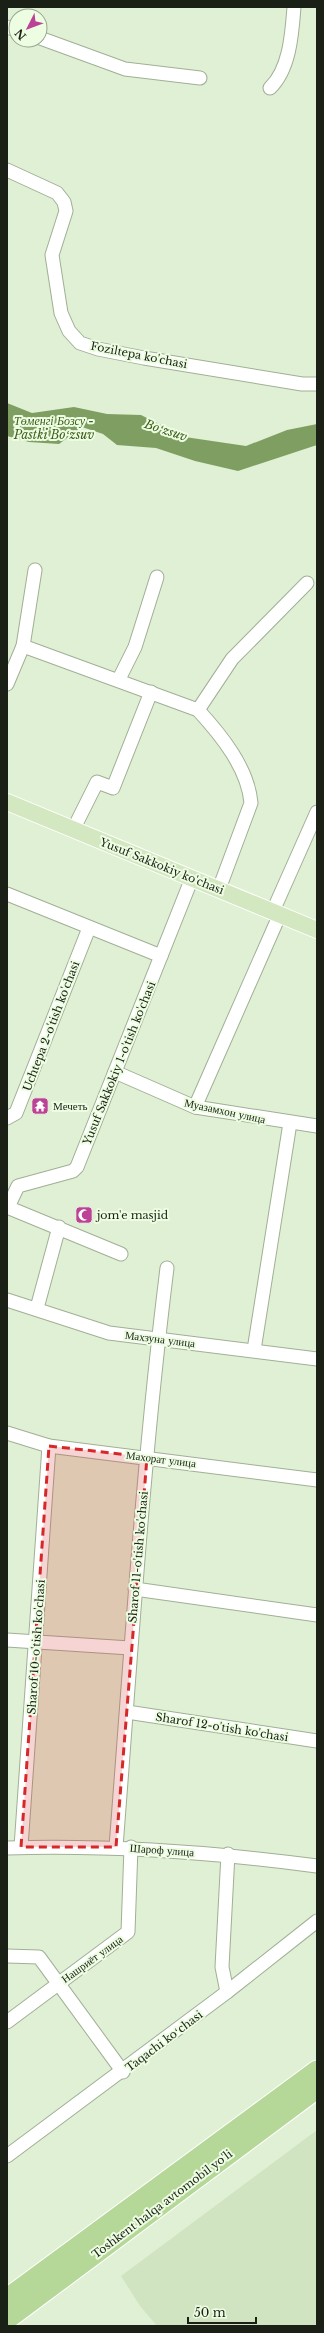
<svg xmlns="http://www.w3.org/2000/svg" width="324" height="2333" viewBox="0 0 324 2333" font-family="'Libre Baskerville',serif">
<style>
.built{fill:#d1e4c2}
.water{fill:#7e9f61}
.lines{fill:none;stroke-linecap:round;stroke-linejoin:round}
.minor-casing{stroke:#a1af96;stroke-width:15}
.major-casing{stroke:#fff;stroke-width:18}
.highway-casing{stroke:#fff;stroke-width:21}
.minor{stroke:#fff;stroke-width:13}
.major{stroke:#d3e7c1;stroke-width:16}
.highway{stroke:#b5d798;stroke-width:19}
.marked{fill:#d62828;fill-opacity:0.2;stroke:#d62828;stroke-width:3;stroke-dasharray:8 5;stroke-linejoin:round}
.labels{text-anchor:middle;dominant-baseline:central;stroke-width:4;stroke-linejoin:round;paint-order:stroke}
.street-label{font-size:11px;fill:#1b2017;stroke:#edfde2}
.poi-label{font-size:11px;fill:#1b2017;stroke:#edfde2;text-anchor:start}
.water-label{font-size:12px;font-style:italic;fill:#3e5e1d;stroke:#edfde2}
</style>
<rect width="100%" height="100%" fill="#e0f0d4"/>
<path class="built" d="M 317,2130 L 317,2326 L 157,2326 L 140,2306 L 121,2276 Z"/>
<path class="water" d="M 7,403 L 32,413 L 74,407 L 107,414 L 141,415 L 185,437 L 246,446 L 287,430 L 317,424 L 317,445 L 238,471 L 195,461 L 156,448 L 117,445 L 103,434 L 82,427 L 59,444 L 29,442 L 7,436 Z"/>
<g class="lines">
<defs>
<g id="minor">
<path d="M 7,27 L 16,30"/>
<path d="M 40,38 L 125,69 L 200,78"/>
<path d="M 270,88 C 290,69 292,33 294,7"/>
<path d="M 7,170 L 57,193 L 64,202 L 66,211 L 52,255 L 61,313 L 69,331 L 80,343 L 98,349 L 144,358 L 302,384 L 317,384"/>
<path d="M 23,646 L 198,710 C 221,735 248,768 251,803 L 219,889"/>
<path d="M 119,679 L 135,647 L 157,577"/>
<path d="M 7,684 L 23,646 L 35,570"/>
<path d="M 198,710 L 232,659 L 307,583"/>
<path d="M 73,830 L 97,782 L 113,788 L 151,692"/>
<path d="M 7,894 L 161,956"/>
<path d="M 273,911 L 317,812"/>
<path d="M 115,1072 L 195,1107 L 317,1126"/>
<path d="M 195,1107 L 280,914"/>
<path d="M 7,1118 L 16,1113 L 89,928"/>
<path d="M 7,1207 L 121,1254"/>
<path d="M 8,1207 L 18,1186 L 73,1171 L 77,1167 L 192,878"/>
<path d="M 7,1300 L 109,1333 L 317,1359"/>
<path d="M 37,1308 L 59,1227"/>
<path d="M 254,1350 L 290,1123"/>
<path d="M 7,1433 L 49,1446 L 317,1480"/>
<path d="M 135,1589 L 317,1615"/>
<path d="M 7,1640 L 130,1648"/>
<path d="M 127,1712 L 317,1741"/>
<path d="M 21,1847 L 49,1446"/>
<path d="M 116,1847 C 131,1654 143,1460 167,1268"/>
<path d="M 7,1848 C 113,1845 212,1852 317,1866"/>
<path d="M 7,1956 L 39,1957 L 123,2072"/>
<path d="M 227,1992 L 222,1967 L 228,1854"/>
<path d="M 7,2022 L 128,1932 L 131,1847"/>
<path d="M 7,2156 L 227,1992 L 317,1921"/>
</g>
<path id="major" d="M 7,802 L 317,930"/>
<g id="highway">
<path d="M 7,2298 L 317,2070"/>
<path d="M 7,2320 L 317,2089"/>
</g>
</defs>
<use href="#minor" class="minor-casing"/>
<use href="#major" class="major-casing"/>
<use href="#highway" class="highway-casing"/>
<use href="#minor" class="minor"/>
<use href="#major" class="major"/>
<use href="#highway" class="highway"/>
</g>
<path class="marked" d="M 49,1446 L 147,1457 L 116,1847 L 21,1847 Z"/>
<defs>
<symbol id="temple-square" viewBox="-11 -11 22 22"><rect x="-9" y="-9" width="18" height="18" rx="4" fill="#bb4297" stroke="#edfde2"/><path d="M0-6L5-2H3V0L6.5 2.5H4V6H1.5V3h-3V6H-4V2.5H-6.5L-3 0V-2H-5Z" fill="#fff"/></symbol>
<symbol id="mosque-square" viewBox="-11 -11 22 22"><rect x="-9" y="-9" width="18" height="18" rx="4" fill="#bb4297" stroke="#edfde2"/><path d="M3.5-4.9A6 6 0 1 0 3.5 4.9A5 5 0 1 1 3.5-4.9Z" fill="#fff"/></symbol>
</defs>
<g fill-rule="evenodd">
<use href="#temple-square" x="30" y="1096" width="20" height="20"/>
<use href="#mosque-square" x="74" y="1205" width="20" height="20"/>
</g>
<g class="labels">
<g class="street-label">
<text transform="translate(139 355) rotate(11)">Foziltepa ko'chasi</text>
<text transform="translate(162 866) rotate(22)">Yusuf Sakkokiy ko'chasi</text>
<text transform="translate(51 1026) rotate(-69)">Uchtepa 2-o'tish ko'chasi</text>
<text transform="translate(119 1063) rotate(-68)">Yusuf Sakkokiy 1-o'tish ko'chasi</text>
<text transform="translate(225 1111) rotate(12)">Муазамхон улица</text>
<text transform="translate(160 1339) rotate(7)">Махзуна улица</text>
<text transform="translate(161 1459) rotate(7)">Махорат улица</text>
<text transform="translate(138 1557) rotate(-85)">Sharof 11-o'tish ko'chasi</text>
<text transform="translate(36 1647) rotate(-86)">Sharof 10-o'tish ko'chasi</text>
<text transform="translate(222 1727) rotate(9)">Sharof 12-o'tish ko'chasi</text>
<text transform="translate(162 1850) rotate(4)">Шароф улица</text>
<text transform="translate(92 1959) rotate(-36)">Нашриёт улица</text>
<text transform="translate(164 2041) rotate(-37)">Taqachi koʻchasi</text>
<text transform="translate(162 2204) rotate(-37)">Toshkent halqa avtomobil yo'li</text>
</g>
<g class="poi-label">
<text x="53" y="1106">Мечеть</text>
<text x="97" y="1215">jom'e masjid</text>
</g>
<g class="water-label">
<text x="54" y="420">Төменгі Бозсу -<tspan x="54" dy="14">Pastki Boʻzsuv</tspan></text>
<text transform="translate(166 430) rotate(18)">Boʻzsuv</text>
</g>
</g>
<rect width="324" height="2333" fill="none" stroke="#1b2017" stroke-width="16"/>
<g transform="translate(28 28) rotate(228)"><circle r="19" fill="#edfde2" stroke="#99a591"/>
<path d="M0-3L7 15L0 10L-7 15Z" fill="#bb4297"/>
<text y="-6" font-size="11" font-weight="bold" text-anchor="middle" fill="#1b2017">N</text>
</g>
<path d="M188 2317v6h68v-6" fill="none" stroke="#1b2017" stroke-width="2"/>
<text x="194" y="2317" font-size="12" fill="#1b2017" stroke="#edfde2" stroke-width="3" paint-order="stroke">50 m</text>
</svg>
